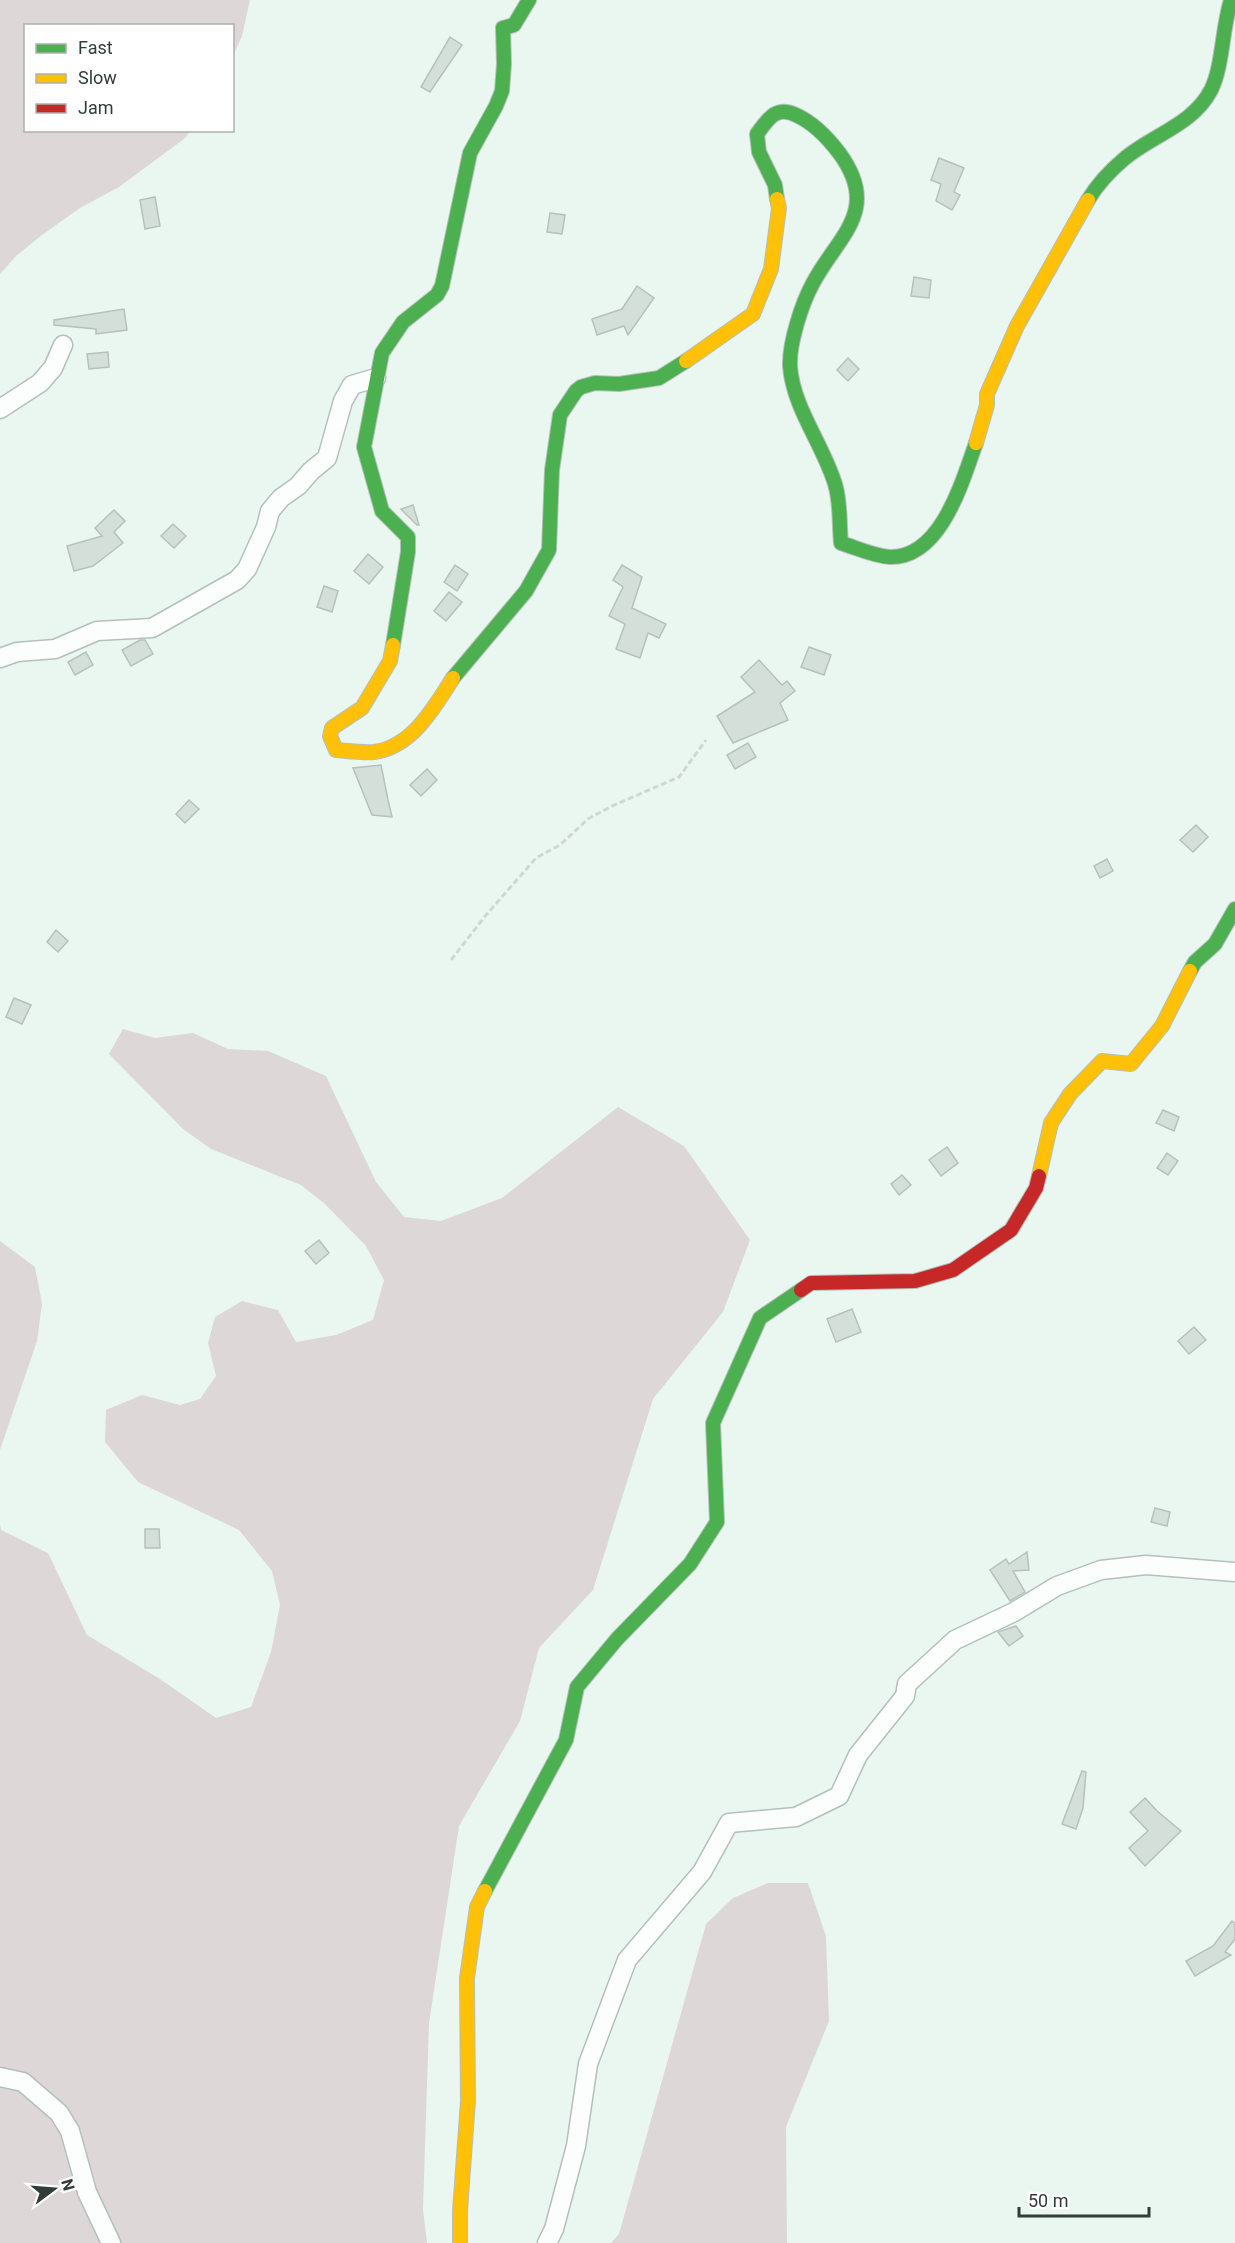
<svg xmlns="http://www.w3.org/2000/svg" width="1235" height="2243" viewBox="0 0 1235 2243" font-family="Roboto,sans-serif">
<style>
.green{fill:#ded7d7}
.building{fill:#d4dfda;stroke:#b6c1bc;stroke-width:1.5}
.lines{fill:none;stroke-linecap:round;stroke-linejoin:round}
.street-casing{stroke:#b5bfbb;stroke-width:21}
.fast-casing{stroke:#b5bfbb;stroke-width:16}
.slow-casing{stroke:#b5bfbb;stroke-width:16}
.jam-casing{stroke:#b5bfbb;stroke-width:16}
.path{stroke:#d0d6d3;stroke-width:3;stroke-dasharray:6 3;stroke-linecap:butt}
.street{stroke:#fcfefd;stroke-width:18}
.fast{stroke:#4caf50;stroke-width:14}
.slow{stroke:#ffc107;stroke-width:14}
.jam{stroke:#c62828;stroke-width:14}
</style>
<rect width="100%" height="100%" fill="#eaf7f1"/>
<g class="green">
<path d="M 0,0 L 250,0 L 242,36 L 233,56 L 232,26 L 26,26 L 26,130 L 191,131 L 184,139 L 119,187 L 80,208 L 42,235 L 16,256 L 0,274 Z"/>
<path d="M 123,1029 L 155,1038 L 193,1033 L 228,1049 L 268,1051 L 326,1076 L 376,1182 L 404,1217 L 441,1221 L 502,1198 L 618,1107 L 684,1146 L 750,1240 L 723,1312 L 653,1399 L 593,1590 L 539,1648 L 520,1721 L 459,1826 L 429,2023 L 423,2209 L 427,2243 L 0,2243 L 0,1524 L 1,1530 L 48,1553 L 87,1635 L 160,1679 L 216,1718 L 251,1707 L 271,1652 L 280,1605 L 272,1571 L 239,1530 L 138,1482 L 105,1442 L 106,1410 L 142,1395 L 180,1405 L 200,1399 L 216,1376 L 208,1343 L 215,1317 L 242,1301 L 278,1310 L 296,1342 L 336,1335 L 373,1320 L 384,1280 L 366,1246 L 325,1204 L 301,1185 L 211,1149 L 183,1129 L 109,1054 Z"/>
<path d="M 0,1241 L 35,1267 L 42,1304 L 37,1341 L 0,1450 Z"/>
<path d="M 768,1883 L 808,1883 L 826,1936 L 829,2021 L 786,2127 L 787,2243 L 611,2243 L 619,2234 L 706,1924 L 733,1898 Z"/>
</g>
<g class="building">
<path d="M 450,37 L 462,45 L 430,92 L 421,87 Z"/>
<path d="M 939,158 L 964,168 L 954,192 L 960,195 L 952,210 L 936,201 L 941,184 L 931,180 Z"/>
<path d="M 155,197 L 160,226 L 145,229 L 140,200 Z"/>
<path d="M 550,213 L 565,215 L 562,234 L 547,232 Z"/>
<path d="M 914,277 L 931,280 L 929,298 L 911,296 Z"/>
<path d="M 637,286 L 654,298 L 628,335 L 624,326 L 597,335 L 592,319 L 622,309 Z"/>
<path d="M 124,309 L 127,330 L 96,334 L 96,329 L 54,325 L 54,320 Z"/>
<path d="M 108,352 L 109,367 L 89,369 L 87,354 Z"/>
<path d="M 848,358 L 859,369 L 848,381 L 837,370 Z"/>
<path d="M 413,505 L 419,525 L 417,525 L 401,509 Z"/>
<path d="M 114,510 L 125,521 L 114,532 L 123,543 L 93,566 L 74,571 L 67,546 L 102,536 L 95,528 Z"/>
<path d="M 173,524 L 186,536 L 174,548 L 161,536 Z"/>
<path d="M 368,554 L 383,567 L 369,584 L 354,571 Z"/>
<path d="M 455,565 L 468,574 L 457,591 L 444,582 Z"/>
<path d="M 622,565 L 642,577 L 632,608 L 666,624 L 659,638 L 648,633 L 640,658 L 616,649 L 625,624 L 609,616 L 623,587 L 613,580 Z"/>
<path d="M 324,586 L 338,591 L 332,612 L 317,607 Z"/>
<path d="M 449,592 L 462,602 L 446,621 L 434,611 Z"/>
<path d="M 140,640 L 145,640 L 153,654 L 131,666 L 122,650 Z"/>
<path d="M 809,647 L 831,655 L 824,675 L 801,667 Z"/>
<path d="M 86,652 L 93,665 L 75,675 L 68,662 Z"/>
<path d="M 759,660 L 782,685 L 787,681 L 795,691 L 780,703 L 788,720 L 733,743 L 717,716 L 755,692 L 741,677 Z"/>
<path d="M 748,743 L 756,757 L 735,769 L 727,755 Z"/>
<path d="M 381,765 L 388,800 L 392,817 L 372,815 L 353,768 Z"/>
<path d="M 427,769 L 437,780 L 421,796 L 410,785 Z"/>
<path d="M 189,800 L 199,809 L 185,823 L 176,814 Z"/>
<path d="M 1196,825 L 1208,837 L 1193,852 L 1180,840 Z"/>
<path d="M 1107,859 L 1113,871 L 1100,878 L 1094,866 Z"/>
<path d="M 56,930 L 68,941 L 58,952 L 47,942 Z"/>
<path d="M 14,998 L 31,1005 L 22,1024 L 6,1017 Z"/>
<path d="M 1163,1110 L 1179,1117 L 1174,1131 L 1156,1123 Z"/>
<path d="M 947,1147 L 958,1163 L 941,1176 L 929,1160 Z"/>
<path d="M 1167,1153 L 1178,1161 L 1168,1175 L 1157,1168 Z"/>
<path d="M 902,1175 L 911,1185 L 899,1195 L 891,1184 Z"/>
<path d="M 319,1240 L 329,1253 L 316,1264 L 305,1251 Z"/>
<path d="M 852,1309 L 861,1332 L 836,1342 L 827,1319 Z"/>
<path d="M 1194,1327 L 1206,1340 L 1189,1354 L 1178,1341 Z"/>
<path d="M 1155,1508 L 1170,1512 L 1167,1526 L 1151,1522 Z"/>
<path d="M 145,1529 L 159,1529 L 160,1548 L 145,1548 Z"/>
<path d="M 1027,1552 L 1029,1570 L 1013,1571 L 1025,1592 L 1010,1601 L 990,1570 L 1006,1559 L 1009,1564 Z"/>
<path d="M 1016,1626 L 1023,1636 L 1009,1646 L 998,1632 Z"/>
<path d="M 1082,1771 L 1086,1772 L 1083,1808 L 1076,1829 L 1062,1824 Z"/>
<path d="M 1145,1798 L 1157,1811 L 1181,1831 L 1145,1866 L 1129,1848 L 1148,1831 L 1130,1812 Z"/>
<path d="M 1232,1921 L 1235,1923 L 1235,1939 L 1225,1952 L 1231,1955 L 1195,1976 L 1186,1961 L 1213,1946 Z"/>
</g>
<g class="lines">
<defs>
<g id="street">
<path d="M 0,409 L 40,383 L 53,368 L 63,345"/>
<path d="M 0,658 L 17,652 L 55,649 L 97,631 L 152,628 L 237,580 L 247,569 L 266,527 L 270,511 L 281,498 L 298,486 L 311,471 L 327,458 L 343,401 L 352,385 L 376,378"/>
<path d="M 0,2077 L 23,2082 L 59,2113 L 70,2131 L 87,2192 L 111,2243"/>
<path d="M 547,2243 L 554,2229 L 576,2146 L 588,2064 L 627,1960 L 702,1872 L 729,1823 L 796,1817 L 839,1796 L 858,1755 L 905,1696 L 907,1684 L 955,1640 L 1014,1612 L 1057,1586 L 1101,1570 L 1146,1565 L 1235,1572"/>
</g>
<g id="fast">
<path d="M 777,199 L 775,185 L 759,152 L 757,134 C 768,119 776,105 796,115 C 814,123 828,138 840,154 C 881,211 838,236 813,283 C 802,303 789,343 790,366 C 793,408 823,444 835,484 C 841,503 839,524 841,543 C 857,548 873,556 890,557 C 941,558 962,482 976,443"/>
<path d="M 1088,200 C 1097,185 1111,170 1124,159 C 1152,135 1193,125 1211,90 C 1223,66 1222,28 1231,0"/>
<path d="M 393,645 L 408,552 L 408,537 L 382,511 L 364,447 L 382,353 L 403,322 L 437,295 L 442,286 L 470,153 L 496,106 L 502,91 L 504,64 L 503,28 L 514,25 L 529,0"/>
<path d="M 453,678 L 526,591 L 549,550 L 552,470 L 560,415 L 576,391 L 581,387 L 595,383 L 619,384 L 659,378 L 686,361"/>
<path d="M 1190,971 L 1195,962 L 1215,944 L 1235,909"/>
<path d="M 485,1891 L 566,1740 L 577,1687 L 617,1639 L 690,1564 L 717,1522 L 713,1423 L 760,1318 L 801,1290"/>
</g>
<g id="slow">
<path d="M 686,361 L 753,314 L 771,269 L 779,208 L 777,199"/>
<path d="M 976,443 L 987,405 L 987,394 L 1017,326 L 1088,200"/>
<path d="M 393,645 L 390,661 L 362,708 L 332,728 L 330,736 L 336,750 C 348,751 362,753 374,752 C 412,747 434,708 453,678"/>
<path d="M 1039,1176 L 1051,1123 L 1070,1094 L 1102,1061 L 1131,1064 L 1162,1026 L 1190,971"/>
<path d="M 460,2243 L 460,2211 L 468,2101 L 467,1978 L 477,1907 L 485,1891"/>
</g>
<path id="jam" d="M 801,1290 L 811,1283 L 915,1281 L 953,1270 L 1011,1230 L 1036,1188 L 1039,1176"/>
</defs>
<use href="#street" class="street-casing"/>
<use href="#fast" class="fast-casing"/>
<use href="#slow" class="slow-casing"/>
<use href="#jam" class="jam-casing"/>
<path class="path" d="M 451,960 L 486,915 L 536,858 L 560,845 L 588,819 L 612,806 L 679,777 L 706,740"/>
<use href="#street" class="street"/>
<use href="#fast" class="fast"/>
<use href="#slow" class="slow"/>
<use href="#jam" class="jam"/>
</g>
<rect x="24" y="24" width="210" height="108" fill="#ffffff" stroke="#adb1af" stroke-width="1.5"/>
<rect x="36" y="44" width="30" height="9" fill="#4caf50" stroke="#adb1af" stroke-width="1.5"/>
<text x="78" y="54" font-size="18" fill="#323c38">Fast</text>
<rect x="36" y="74" width="30" height="9" fill="#ffc107" stroke="#adb1af" stroke-width="1.5"/>
<text x="78" y="84" font-size="18" fill="#323c38">Slow</text>
<rect x="36" y="104" width="30" height="9" fill="#c62828" stroke="#adb1af" stroke-width="1.5"/>
<text x="78" y="114" font-size="18" fill="#323c38">Jam</text>
<g transform="translate(54 2189) rotate(74)" stroke="#ffffff" stroke-width="4.5" paint-order="stroke">
<path d="M0-4.5L10 22L0 15L-10 22Z" fill="#323c38"/>
<text y="-9" font-size="16" font-weight="bold" text-anchor="middle" fill="#323c38">N</text>
</g>
<path d="M1019 2207v9h130v-9" fill="none" stroke="#323c38" stroke-width="3"/>
<text x="1028" y="2207" font-size="18" fill="#323c38" stroke="#ffffff" stroke-width="4.5" paint-order="stroke">50 m</text>
</svg>
